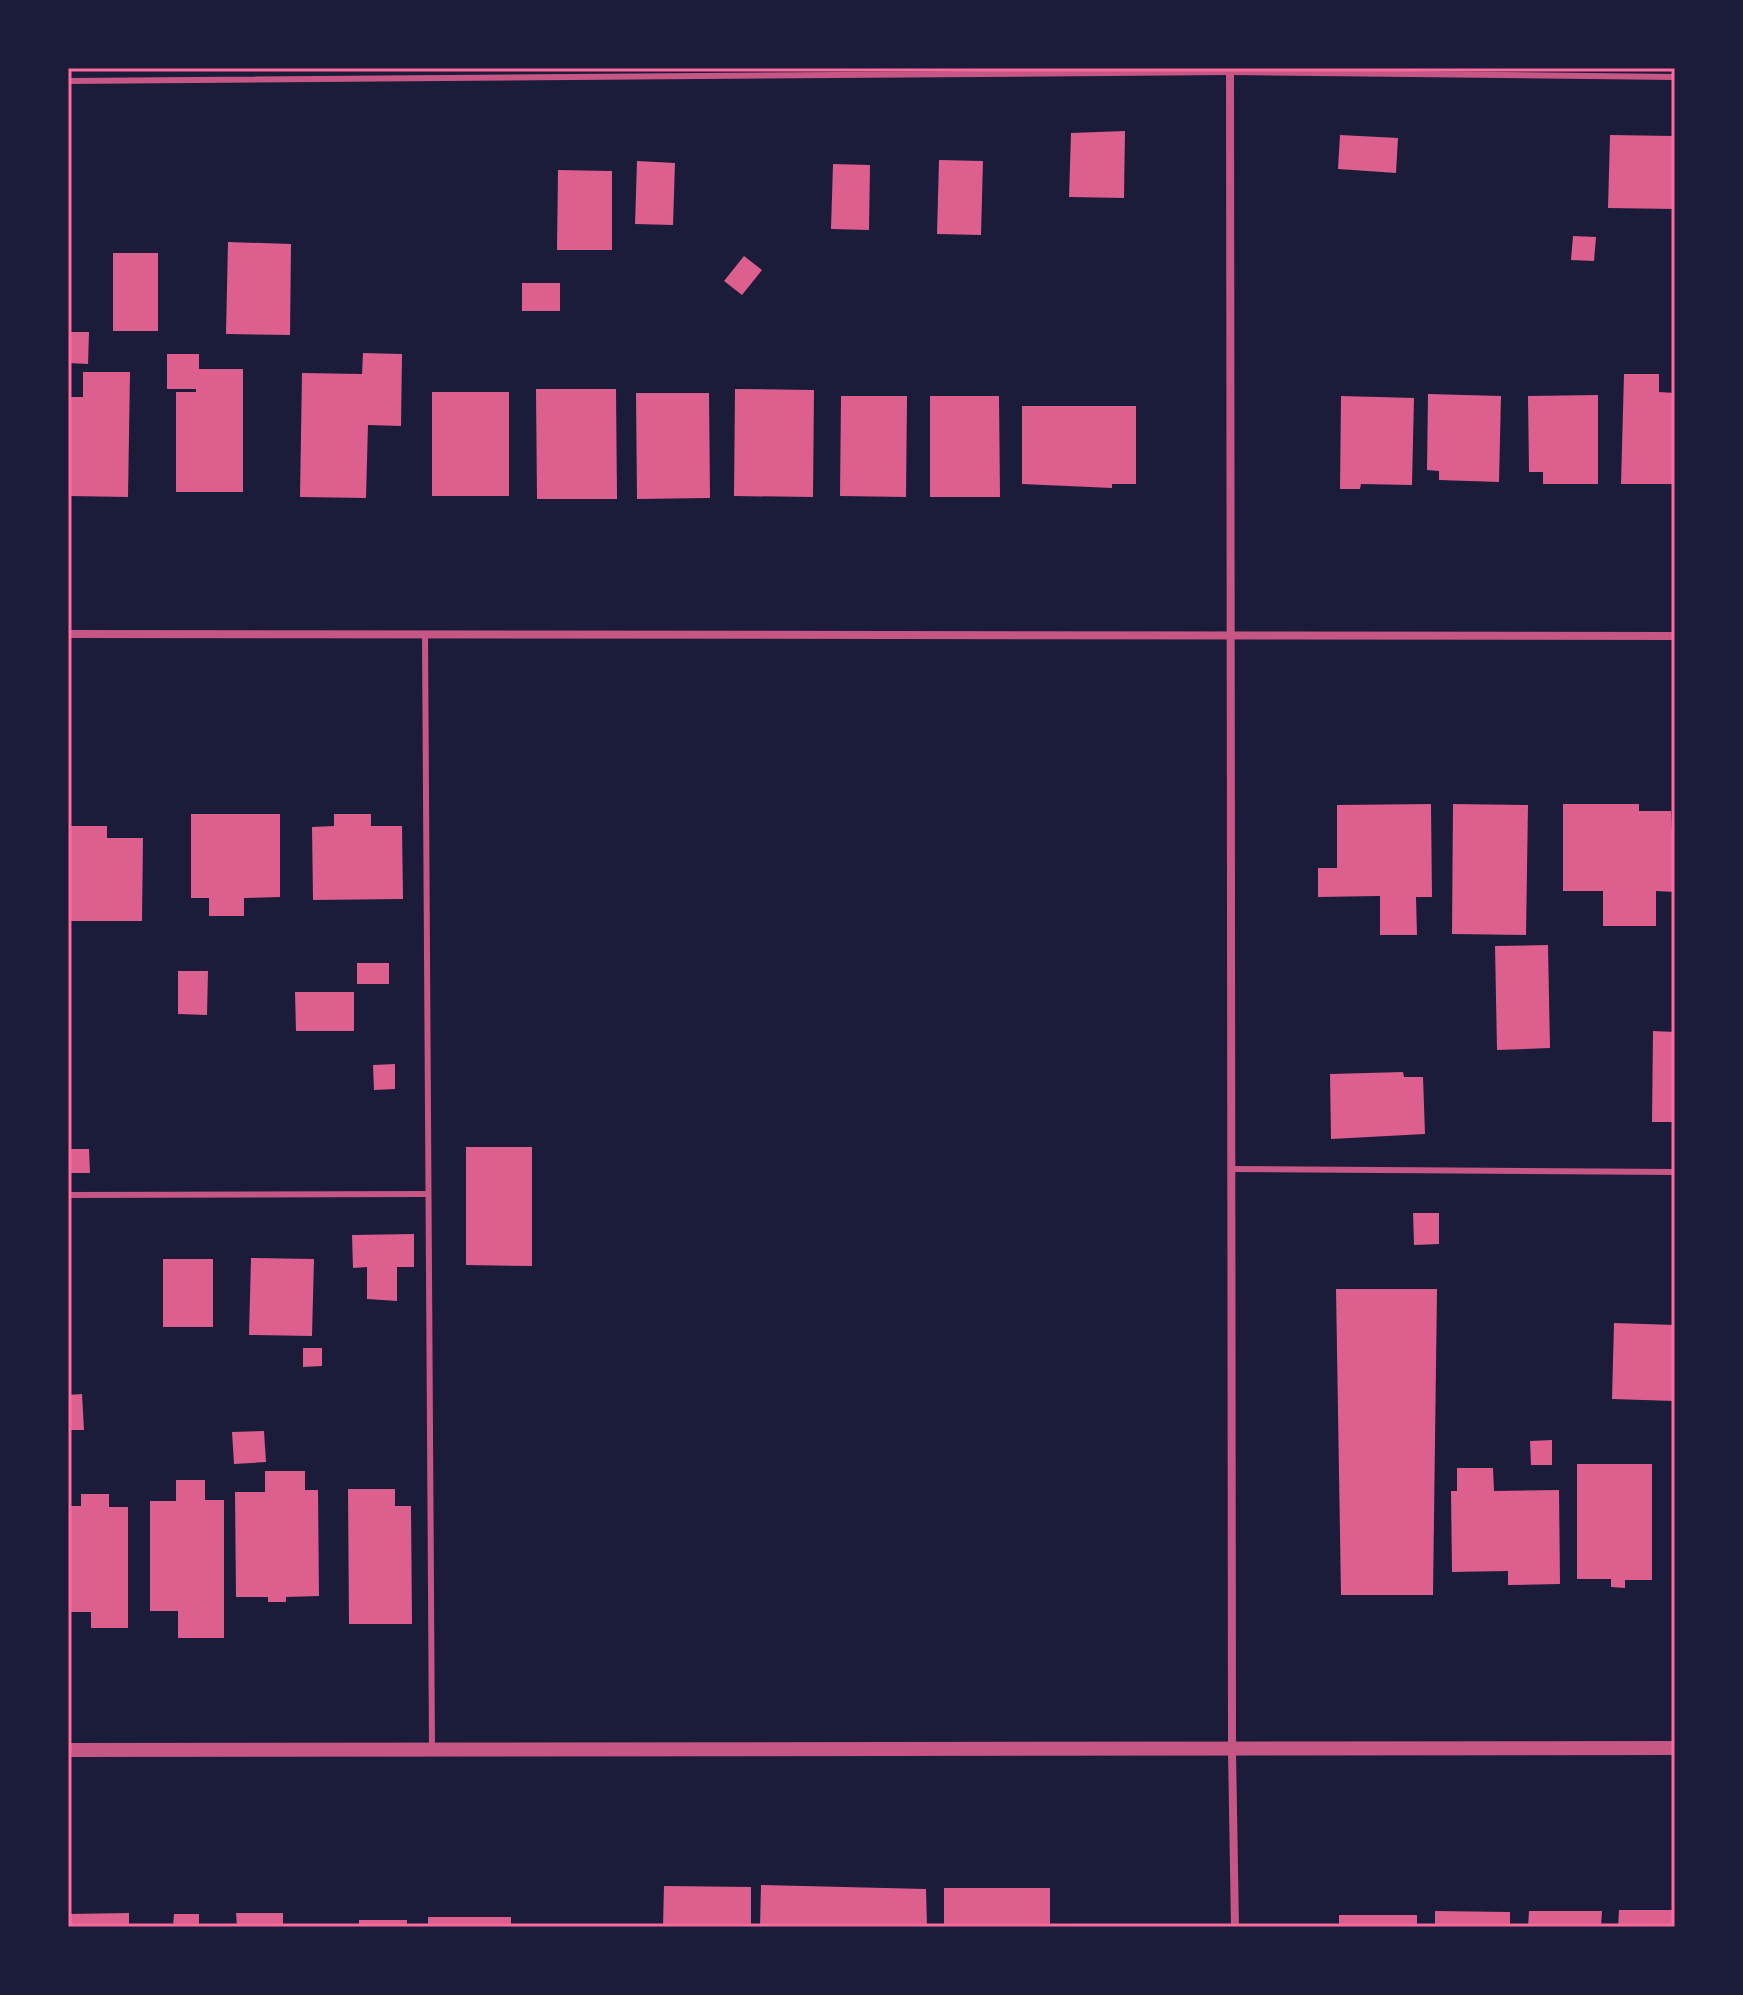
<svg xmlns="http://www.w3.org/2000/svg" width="1743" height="1995" viewBox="0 0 1743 1995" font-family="Georgia,serif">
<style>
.building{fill:#dd5f8e}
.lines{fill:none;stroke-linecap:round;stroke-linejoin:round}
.service{stroke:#c65784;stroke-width:6}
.minor{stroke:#c65784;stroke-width:8}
.tertiary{stroke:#c65784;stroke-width:14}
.neatline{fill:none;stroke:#ff6b9d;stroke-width:3}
</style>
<rect width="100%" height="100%" fill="#1b1b3a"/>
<g class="building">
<path d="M 1125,131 L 1124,198 L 1069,197 L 1071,133 Z"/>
<path d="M 1340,135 L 1398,138 L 1396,173 L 1338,169 Z"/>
<path d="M 1610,135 L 1675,136 L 1675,209 L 1608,208 Z"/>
<path d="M 939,160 L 983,161 L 981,235 L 937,234 Z"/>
<path d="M 637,161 L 675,163 L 673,225 L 635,224 Z"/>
<path d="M 833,164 L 870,165 L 869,230 L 831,229 Z"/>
<path d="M 558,170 L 612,171 L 612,250 L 557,250 Z"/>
<path d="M 1573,236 L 1596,237 L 1594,261 L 1571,260 Z"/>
<path d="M 228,242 L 291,244 L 290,335 L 226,334 Z"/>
<rect x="113" y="253" width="45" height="78"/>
<path d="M 744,256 L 762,270 L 742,295 L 724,281 Z"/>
<rect x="522" y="283" width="38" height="28"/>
<path d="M 68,332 L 89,332 L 88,364 L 68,363 Z"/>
<path d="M 363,353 L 402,354 L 401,426 L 368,425 L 366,498 L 300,497 L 302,373 L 362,374 Z"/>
<path d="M 167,354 L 199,354 L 199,369 L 243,369 L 243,492 L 176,492 L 176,392 L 196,392 L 196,389 L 167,389 Z"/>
<path d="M 83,372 L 130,372 L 128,497 L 68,496 L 68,397 L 83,397 Z"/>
<path d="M 1624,374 L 1659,374 L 1659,392 L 1675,393 L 1675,484 L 1621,484 Z"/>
<path d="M 536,389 L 616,389 L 617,499 L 537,499 Z"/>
<path d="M 735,389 L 814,390 L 813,497 L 734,496 Z"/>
<rect x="432" y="392" width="77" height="104"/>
<path d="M 636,393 L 709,393 L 710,498 L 637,499 Z"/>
<path d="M 1428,394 L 1501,396 L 1499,482 L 1439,480 L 1439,471 L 1427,470 Z"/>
<path d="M 1598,395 L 1598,484 L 1543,484 L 1543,472 L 1529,472 L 1528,396 Z"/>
<path d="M 841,396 L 907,396 L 906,497 L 840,496 Z"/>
<path d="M 930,396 L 999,396 L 1000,497 L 930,497 Z"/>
<path d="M 1341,396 L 1414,398 L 1412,485 L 1361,484 L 1360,489 L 1340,489 Z"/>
<path d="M 1022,406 L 1136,406 L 1136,484 L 1112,484 L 1112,488 L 1022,484 Z"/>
<path d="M 1431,804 L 1432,897 L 1416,897 L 1417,935 L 1380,935 L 1380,896 L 1318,897 L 1318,868 L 1337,868 L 1337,805 Z"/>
<path d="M 1453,804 L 1528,805 L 1526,935 L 1452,934 Z"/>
<path d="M 1563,804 L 1639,804 L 1639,811 L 1671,811 L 1675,892 L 1656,891 L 1656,926 L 1603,926 L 1603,891 L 1563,891 Z"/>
<path d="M 191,814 L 280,814 L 280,897 L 244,898 L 244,916 L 209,916 L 209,898 L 191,898 Z"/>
<path d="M 334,814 L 371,814 L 371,826 L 402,826 L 403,899 L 313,900 L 312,827 L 334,826 Z"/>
<path d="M 68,826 L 107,826 L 107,838 L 143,838 L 142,921 L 68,921 Z"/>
<path d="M 1548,945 L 1550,1048 L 1497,1050 L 1495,946 Z"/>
<rect x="357" y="963" width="32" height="21"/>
<path d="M 178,971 L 208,971 L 207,1015 L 178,1014 Z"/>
<path d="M 295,992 L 354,992 L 354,1031 L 296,1031 Z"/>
<path d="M 1653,1031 L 1675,1032 L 1675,1122 L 1652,1122 Z"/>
<path d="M 395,1064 L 395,1089 L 374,1090 L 373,1065 Z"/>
<path d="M 1403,1072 L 1404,1077 L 1423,1077 L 1425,1134 L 1331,1139 L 1330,1074 Z"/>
<path d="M 466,1147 L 532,1147 L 532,1266 L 466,1265 Z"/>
<path d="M 68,1149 L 89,1149 L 90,1173 L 68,1173 Z"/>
<path d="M 1413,1213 L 1439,1213 L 1439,1244 L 1414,1245 Z"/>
<path d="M 414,1234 L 414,1267 L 397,1267 L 397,1301 L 367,1299 L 367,1267 L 353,1268 L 352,1235 Z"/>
<path d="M 251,1258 L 314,1259 L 312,1336 L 249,1335 Z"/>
<rect x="163" y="1259" width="50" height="68"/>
<path d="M 1336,1289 L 1437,1289 L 1433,1595 L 1341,1595 Z"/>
<path d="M 1614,1323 L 1675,1325 L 1675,1401 L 1612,1399 Z"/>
<path d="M 303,1348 L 322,1348 L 322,1366 L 303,1367 Z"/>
<path d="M 82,1394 L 84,1430 L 68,1430 L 68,1395 Z"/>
<path d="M 264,1431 L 266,1462 L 234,1464 L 232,1432 Z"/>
<path d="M 1552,1440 L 1552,1465 L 1531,1465 L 1530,1441 Z"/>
<path d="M 1577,1464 L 1652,1464 L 1652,1580 L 1625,1580 L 1625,1588 L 1611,1587 L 1611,1579 L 1577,1579 Z"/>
<path d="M 1457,1468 L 1493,1468 L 1494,1491 L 1559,1490 L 1560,1584 L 1508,1585 L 1508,1571 L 1452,1572 L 1451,1491 L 1457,1491 Z"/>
<path d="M 265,1471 L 305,1471 L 305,1490 L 318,1490 L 319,1596 L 286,1597 L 286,1602 L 268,1602 L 268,1597 L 236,1597 L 235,1492 L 265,1492 Z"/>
<path d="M 176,1480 L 205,1480 L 205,1500 L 224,1500 L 224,1638 L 178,1638 L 178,1611 L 150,1611 L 150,1501 L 176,1501 Z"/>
<path d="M 348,1489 L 395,1489 L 395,1506 L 411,1506 L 412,1624 L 349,1624 Z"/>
<path d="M 81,1494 L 109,1494 L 109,1507 L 128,1507 L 128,1628 L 91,1628 L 91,1612 L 68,1612 L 68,1506 L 81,1506 Z"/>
<path d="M 761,1885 L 926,1889 L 927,1927 L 760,1927 Z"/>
<path d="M 664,1886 L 751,1887 L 751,1927 L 663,1927 Z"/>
<rect x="944" y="1888" width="106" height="39"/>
<path d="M 1619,1910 L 1675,1910 L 1675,1927 L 1618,1927 Z"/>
<path d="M 1435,1911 L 1510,1912 L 1510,1927 L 1435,1927 Z"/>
<path d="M 1529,1911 L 1602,1911 L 1601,1927 L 1528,1927 Z"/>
<path d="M 129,1913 L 129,1927 L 68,1927 L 68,1914 Z"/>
<path d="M 236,1913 L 283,1913 L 283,1927 L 237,1927 Z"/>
<path d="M 174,1914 L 199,1914 L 199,1927 L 173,1927 Z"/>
<rect x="1339" y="1915" width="78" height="12"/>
<rect x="428" y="1917" width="83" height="10"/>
<rect x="359" y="1920" width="48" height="7"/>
</g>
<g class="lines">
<g class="service">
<path d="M 68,81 L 1230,72 L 1675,77"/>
<path d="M 425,634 L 432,1750"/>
<path d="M 1231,1169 L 1675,1172"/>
<path d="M 68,1195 L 427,1194"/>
</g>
<g class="minor">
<path d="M 1230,68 L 1232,1750 L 1235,1927"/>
<path d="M 68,634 L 1675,636"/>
</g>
<path class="tertiary" d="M 68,1750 L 1675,1748"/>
</g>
<rect width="1743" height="1995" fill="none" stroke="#1b1b3a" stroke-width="140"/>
<rect x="70" y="70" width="1603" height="1855" class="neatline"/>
</svg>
